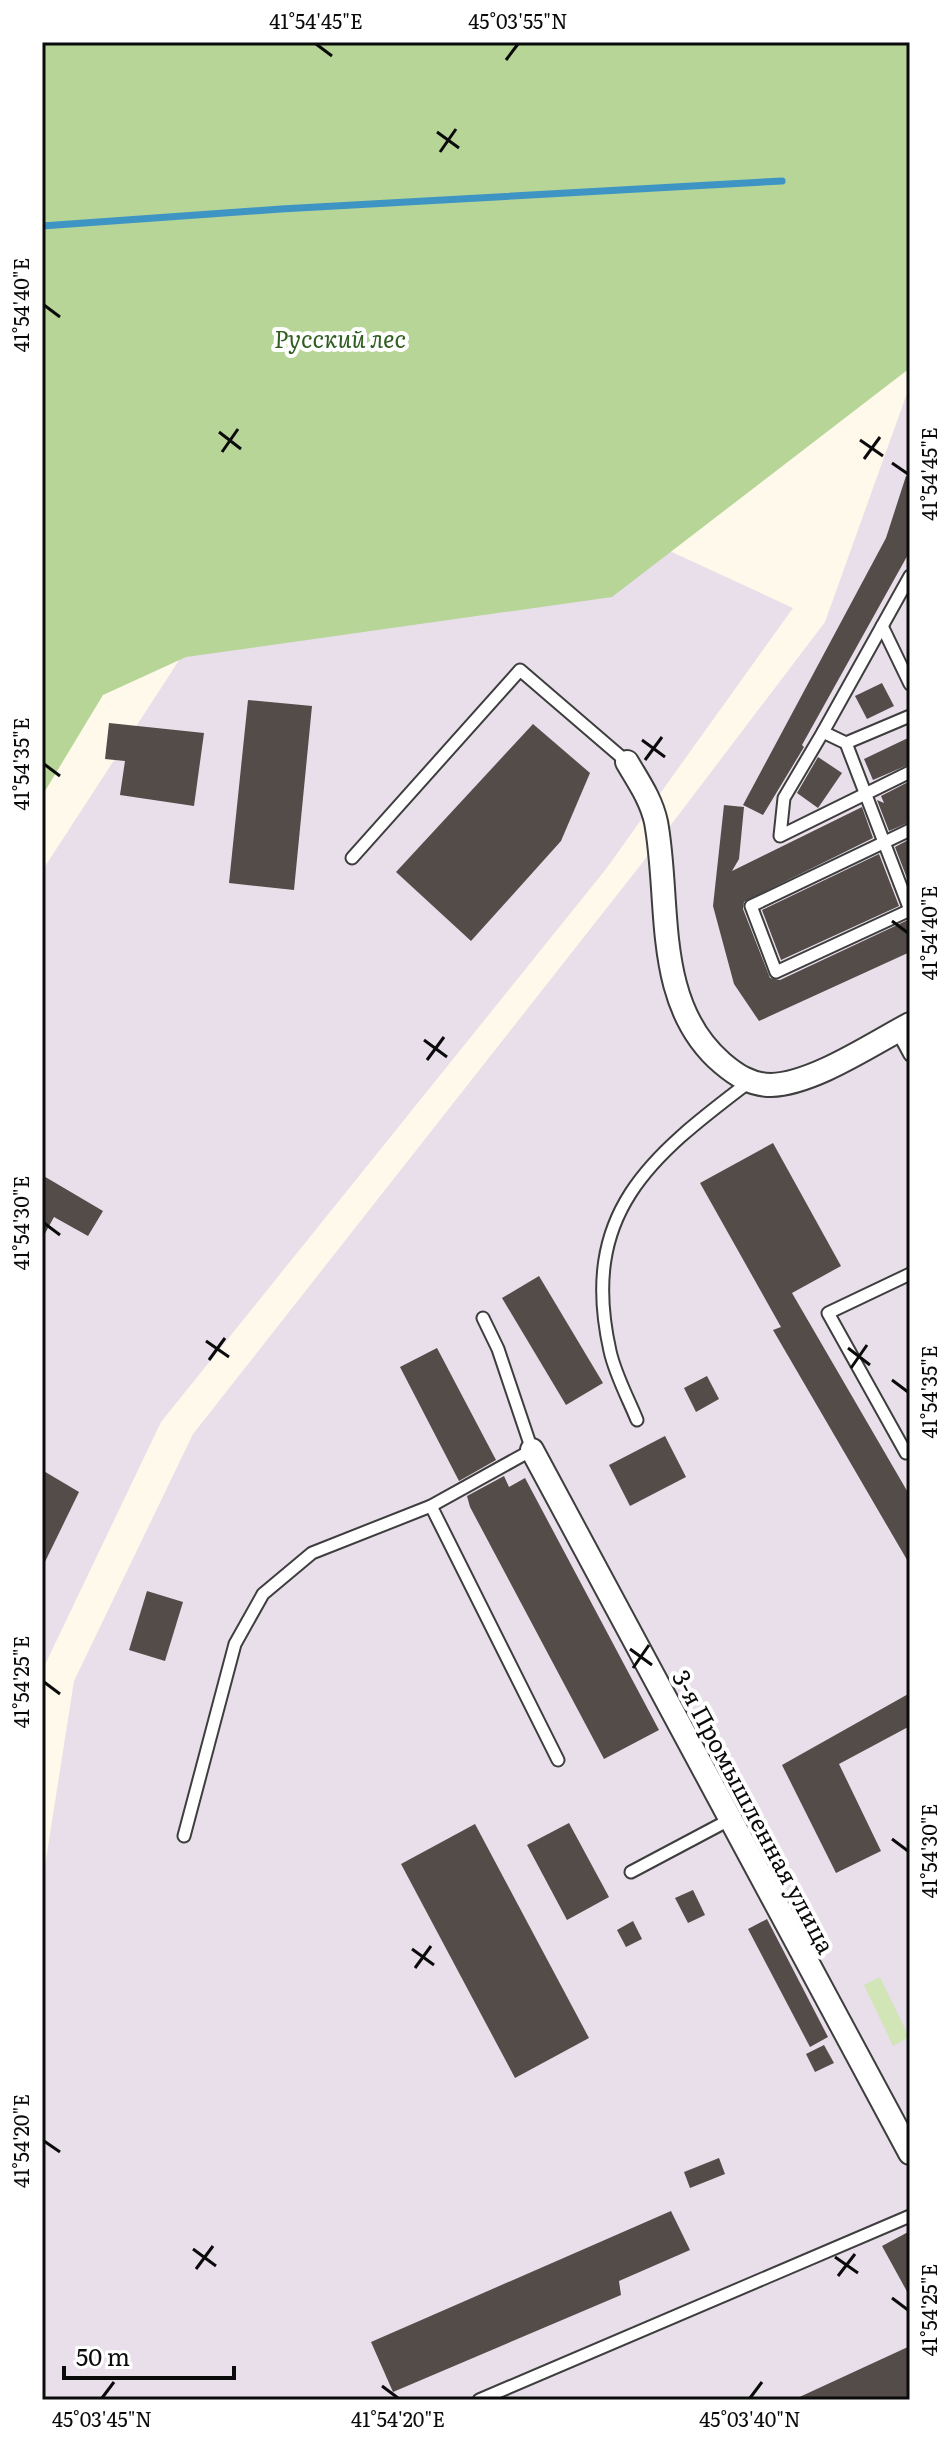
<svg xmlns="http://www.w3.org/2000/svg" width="952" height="2442" viewBox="0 0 952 2442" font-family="Literata,serif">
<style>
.industrial{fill:#e8dfea}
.green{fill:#d1e5b7}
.forest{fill:#b6d597}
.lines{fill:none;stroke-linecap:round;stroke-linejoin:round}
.stream{stroke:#3e95c4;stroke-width:7}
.building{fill:#534c48}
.service-casing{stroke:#3e3e3e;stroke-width:15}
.minor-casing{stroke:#3e3e3e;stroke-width:26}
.service{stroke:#fff;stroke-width:11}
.minor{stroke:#fff;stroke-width:22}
.ticks{fill:none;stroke:#0b0b0b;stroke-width:3}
.labels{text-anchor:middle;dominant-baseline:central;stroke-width:8;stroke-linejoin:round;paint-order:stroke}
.park-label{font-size:24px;font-style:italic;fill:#305e20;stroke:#fff}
.street-label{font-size:24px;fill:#0b0b0b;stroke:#fff}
.neatline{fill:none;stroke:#0b0b0b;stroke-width:3}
.ticks-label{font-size:20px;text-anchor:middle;fill:#0b0b0b}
</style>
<rect width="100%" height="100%" fill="#fef9ea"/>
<g class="industrial">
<path d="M 910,385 L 910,2400 L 42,2400 L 42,1885 L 74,1681 L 193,1434 L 639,867 L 825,622 Z"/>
<path d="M 347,402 L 793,608 L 606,869 L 161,1422 L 42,1671 L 42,871 Z"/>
</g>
<path class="green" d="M 880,1977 L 909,2037 L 893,2046 L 864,1985 Z"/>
<path class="forest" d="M 42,42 L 910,42 L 910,368 L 612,597 L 186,657 L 103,695 L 42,796 Z"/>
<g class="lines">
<path class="stream" d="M 42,226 L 281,209 L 782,181"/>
</g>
<g class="building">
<path d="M 906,476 L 910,477 L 910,551 L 802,745 L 804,747 L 763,815 L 743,805 L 886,538 Z"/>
<path d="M 882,683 L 894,706 L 867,719 L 855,696 Z"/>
<path d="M 248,700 L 312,706 L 294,890 L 229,883 Z"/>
<path d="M 109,723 L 204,733 L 194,806 L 120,795 L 125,761 L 105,759 Z"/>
<path d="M 533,724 L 590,773 L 561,841 L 471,941 L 396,872 Z"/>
<path d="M 910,737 L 910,764 L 873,780 L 864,759 Z"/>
<path d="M 818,757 L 842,773 L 818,808 L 797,793 Z"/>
<path d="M 910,781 L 910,822 L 889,831 L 877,800 L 884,803 L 881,796 Z"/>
<path d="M 724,805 L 744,807 L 739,859 L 732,871 L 862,807 L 873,838 L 744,902 L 743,909 L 770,978 L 780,980 L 910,919 L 910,952 L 759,1021 L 734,984 L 713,906 Z"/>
<path d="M 910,839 L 910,886 L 895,847 Z"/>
<path d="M 879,854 L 899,906 L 781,960 L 762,910 Z"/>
<path d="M 773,1143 L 841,1266 L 792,1293 L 910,1496 L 910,1565 L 773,1330 L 781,1327 L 700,1183 Z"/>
<path d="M 42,1175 L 103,1211 L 88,1236 L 54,1217 L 42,1239 Z"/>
<path d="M 539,1276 L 603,1383 L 566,1405 L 502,1298 Z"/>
<path d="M 437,1348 L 496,1460 L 459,1481 L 400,1367 Z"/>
<path d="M 707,1376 L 719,1399 L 696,1412 L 684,1388 Z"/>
<path d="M 665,1436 L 686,1477 L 630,1506 L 609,1465 Z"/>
<path d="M 42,1470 L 79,1492 L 42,1568 Z"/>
<path d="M 504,1476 L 509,1487 L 525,1478 L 659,1730 L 604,1759 L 470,1507 L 467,1496 Z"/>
<path d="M 147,1591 L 183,1602 L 165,1661 L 129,1650 Z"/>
<path d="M 910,1693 L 910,1726 L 839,1764 L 881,1851 L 836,1873 L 782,1765 Z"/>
<path d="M 569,1823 L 609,1897 L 567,1920 L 527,1845 Z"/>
<path d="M 475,1824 L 589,2038 L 515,2078 L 401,1864 Z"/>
<path d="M 693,1890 L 705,1915 L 688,1923 L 675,1898 Z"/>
<path d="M 767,1919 L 828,2037 L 810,2047 L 748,1929 Z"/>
<path d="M 633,1921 L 642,1939 L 626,1947 L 617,1930 Z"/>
<path d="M 824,2045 L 834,2063 L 815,2072 L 806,2054 Z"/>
<path d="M 719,2158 L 725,2174 L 690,2188 L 684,2172 Z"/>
<path d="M 671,2211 L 690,2250 L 619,2281 L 621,2295 L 393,2392 L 371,2342 Z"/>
<path d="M 910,2231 L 910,2297 L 882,2246 Z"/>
<path d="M 910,2346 L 910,2400 L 793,2400 Z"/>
</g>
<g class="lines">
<defs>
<g id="service">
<path d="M 882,626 L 910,684"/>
<path d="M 910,716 L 846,743 L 910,910"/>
<path d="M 823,732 L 910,576"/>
<path d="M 846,743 L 823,732 L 784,798 L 780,836 L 910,772"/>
<path d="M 352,858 L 520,670 L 627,762"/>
<path d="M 908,911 L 776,972 L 751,906 L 910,830"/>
<path d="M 897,1031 L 910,1055"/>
<path d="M 483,1318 L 498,1349 L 532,1450 L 431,1506 L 558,1760"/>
<path d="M 637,1420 C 628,1398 615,1374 610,1351 C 579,1213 650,1157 749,1082"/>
<path d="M 906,1453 L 828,1313 L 910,1274"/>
<path d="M 184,1836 L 235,1644 L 263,1594 L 312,1553 L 431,1506"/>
<path d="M 631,1872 L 729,1820"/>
<path d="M 479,2400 L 910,2216"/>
</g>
<g id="minor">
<path d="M 627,762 C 638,781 651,799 656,822 C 671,902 652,1003 722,1063 C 736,1075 751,1085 771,1085 C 813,1084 872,1044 910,1024"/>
<path d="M 532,1450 L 910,2153"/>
</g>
</defs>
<use href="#service" class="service-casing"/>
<use href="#minor" class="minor-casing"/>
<use href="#service" class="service"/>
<use href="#minor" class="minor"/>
</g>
<path class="ticks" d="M 316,44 L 332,56M 506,60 L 518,44M 437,132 L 459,148M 440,152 L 456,129M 44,305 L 60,317M 219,432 L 241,449M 860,440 L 883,456M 222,452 L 238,429M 864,459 L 880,437M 892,463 L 908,474M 642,740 L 665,757M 645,760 L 662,737M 44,764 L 60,776M 892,921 L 908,933M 424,1040 L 447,1057M 427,1060 L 444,1037M 44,1223 L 60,1235M 206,1341 L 229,1357M 848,1348 L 870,1365M 209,1360 L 225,1338M 851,1368 L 867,1345M 892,1380 L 908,1392M 630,1649 L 652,1665M 633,1668 L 649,1645M 44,1682 L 60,1694M 892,1839 L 908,1851M 412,1949 L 434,1965M 415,1968 L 431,1946M 44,2141 L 60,2152M 193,2249 L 216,2266M 835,2257 L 858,2273M 196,2269 L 213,2246M 838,2276 L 855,2254M 892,2298 L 908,2310M 382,2386 L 398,2398M 102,2398 L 114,2382M 750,2398 L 762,2382"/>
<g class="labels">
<g class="park-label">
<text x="340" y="337">Русский лес</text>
</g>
<g class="street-label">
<text transform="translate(755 1811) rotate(62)">3-я Промышленная улица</text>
</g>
</g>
<rect width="952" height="2442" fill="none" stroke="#ffffff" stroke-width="88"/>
<path d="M64 2366v12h170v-12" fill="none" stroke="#0b0b0b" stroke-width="4"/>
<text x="76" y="2366" font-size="24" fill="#0b0b0b" stroke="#ffffff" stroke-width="6" paint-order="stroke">50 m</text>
<rect x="44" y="44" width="864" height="2354" class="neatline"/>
<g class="ticks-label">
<text x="316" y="29">41°54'45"E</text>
<text x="518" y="29">45°03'55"N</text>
<text transform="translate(22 305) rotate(-90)" y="7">41°54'40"E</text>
<text transform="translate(930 474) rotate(-90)" y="7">41°54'45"E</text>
<text transform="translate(22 764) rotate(-90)" y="7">41°54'35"E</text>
<text transform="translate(930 933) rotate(-90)" y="7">41°54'40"E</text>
<text transform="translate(22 1223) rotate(-90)" y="7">41°54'30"E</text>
<text transform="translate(930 1392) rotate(-90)" y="7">41°54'35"E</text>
<text transform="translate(22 1682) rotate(-90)" y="7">41°54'25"E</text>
<text transform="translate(930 1851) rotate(-90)" y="7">41°54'30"E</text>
<text transform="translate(22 2141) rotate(-90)" y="7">41°54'20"E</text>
<text transform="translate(930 2310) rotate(-90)" y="7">41°54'25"E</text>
<text x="102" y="2427">45°03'45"N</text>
<text x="398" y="2427">41°54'20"E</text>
<text x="750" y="2427">45°03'40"N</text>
</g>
</svg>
